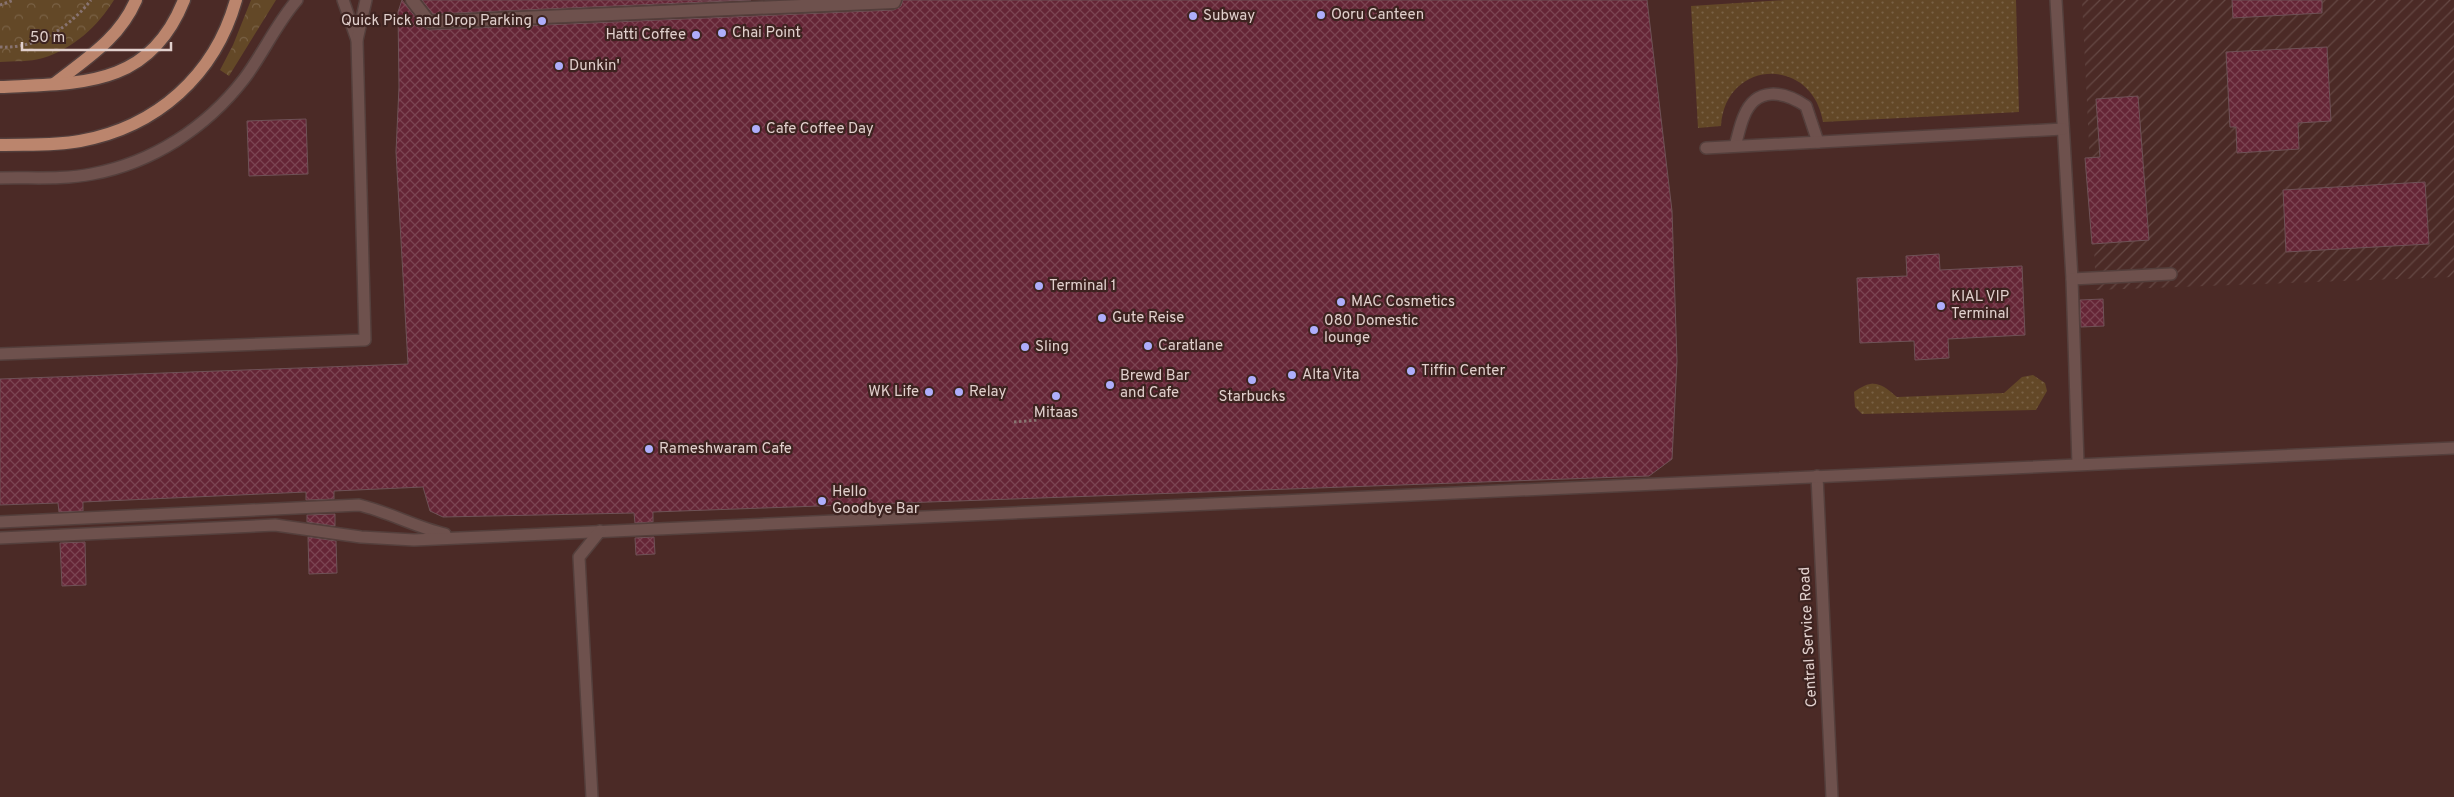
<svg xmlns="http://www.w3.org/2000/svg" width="2454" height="797" viewBox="0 0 2454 797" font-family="Overpass,sans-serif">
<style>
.built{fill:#4b2a26}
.industrial{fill:url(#industrial-furrows)}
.grass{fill:url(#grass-dots)}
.park{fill:url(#park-crowns)}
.building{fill:url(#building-cross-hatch);stroke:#6f5257}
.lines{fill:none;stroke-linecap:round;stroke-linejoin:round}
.service-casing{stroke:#543f3c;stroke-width:14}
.secondary-casing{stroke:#543f3c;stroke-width:15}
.primary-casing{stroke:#543f3c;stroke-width:15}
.path{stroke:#887370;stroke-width:3;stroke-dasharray:2.5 2.5;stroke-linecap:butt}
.service{stroke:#6e514d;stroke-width:11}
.secondary{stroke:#6e514d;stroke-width:12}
.primary{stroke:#bb856d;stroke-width:12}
.poi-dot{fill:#aeaefb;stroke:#3d2320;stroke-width:2}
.labels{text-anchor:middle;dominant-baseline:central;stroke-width:4.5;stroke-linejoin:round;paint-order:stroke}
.poi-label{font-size:15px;fill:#e1d0cd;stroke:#3d2320;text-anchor:start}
.street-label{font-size:15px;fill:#e1d0cd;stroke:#3d2320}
</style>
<defs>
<pattern id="industrial-furrows" width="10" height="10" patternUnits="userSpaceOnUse" patternTransform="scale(1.25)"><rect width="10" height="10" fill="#4b2a26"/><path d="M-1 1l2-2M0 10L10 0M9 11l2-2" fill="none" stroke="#654844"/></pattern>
<pattern id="grass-dots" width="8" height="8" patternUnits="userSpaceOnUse" patternTransform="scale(1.25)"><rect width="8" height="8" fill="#634827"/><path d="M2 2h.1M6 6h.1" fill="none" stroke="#796145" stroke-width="1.8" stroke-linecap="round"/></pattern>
<pattern id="park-crowns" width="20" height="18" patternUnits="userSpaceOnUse" patternTransform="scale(1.25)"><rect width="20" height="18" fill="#634827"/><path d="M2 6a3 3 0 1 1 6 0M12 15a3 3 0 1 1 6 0" fill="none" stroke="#796145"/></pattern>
<pattern id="building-cross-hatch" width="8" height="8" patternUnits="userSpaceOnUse" patternTransform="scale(1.25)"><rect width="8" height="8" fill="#652536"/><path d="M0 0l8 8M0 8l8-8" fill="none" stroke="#7b4452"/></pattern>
</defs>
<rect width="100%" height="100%" fill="#3d2320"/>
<rect class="built" x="0" y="0" width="2454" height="797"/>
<path class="industrial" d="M 2082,0 L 2454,0 L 2454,277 L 2096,290 Z"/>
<g class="grass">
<path d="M 1785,0 L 2016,0 L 2019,112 L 1823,122 C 1812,55 1725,59 1721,126 L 1698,128 L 1691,6 Z"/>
<path d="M 2033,375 L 2045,383 L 2047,391 L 2036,410 L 1862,414 L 1855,407 L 1854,392 C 1873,378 1881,383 1897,397 L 2004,393 L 2022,377 Z"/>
</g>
<g class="park">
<path d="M 0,0 L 114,0 C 98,26 73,49 43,58 C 30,62 13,61 0,62 Z"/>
<path d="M 251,0 L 276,0 L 229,76 L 220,70 L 233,45 Z"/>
</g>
<g class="building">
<path d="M 402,0 L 423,27 L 429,30 L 894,10 L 901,6 L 903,0 L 1647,0 L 1672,211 L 1677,361 L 1672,459 L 1649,476 L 653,512 L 653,522 L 635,523 L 634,513 L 443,517 L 430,511 L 423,487 L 334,491 L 334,499 L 306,500 L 306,492 L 83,502 L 83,511 L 59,512 L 58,503 L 0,505 L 0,379 L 408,364 L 396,152 L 399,87 L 398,12 Z"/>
<path d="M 422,0 L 751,0 L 433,14 Z"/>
<path d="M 2232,0 L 2322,0 L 2322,13 L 2233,18 Z"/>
<path d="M 2327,47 L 2331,121 L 2298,123 L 2299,149 L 2237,153 L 2236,127 L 2230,127 L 2226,52 Z"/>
<path d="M 2138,96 L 2149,240 L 2092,244 L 2085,158 L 2100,157 L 2096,99 Z"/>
<path d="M 306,119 L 308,174 L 249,176 L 247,121 Z"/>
<path d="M 2425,182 L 2429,244 L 2286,252 L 2283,190 Z"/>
<path d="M 1939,254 L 1940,270 L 2022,266 L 2025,335 L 1948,339 L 1949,358 L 1915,360 L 1914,341 L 1860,343 L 1857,278 L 1907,276 L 1906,256 Z"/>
<path d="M 2103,299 L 2104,326 L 2081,327 L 2080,300 Z"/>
<path d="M 335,514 L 335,526 L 307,522 L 307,515 Z"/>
<path d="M 308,537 L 336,541 L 337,573 L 309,574 Z"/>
<path d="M 654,537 L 655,554 L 636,555 L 635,538 Z"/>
<path d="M 85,542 L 86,585 L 62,586 L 60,543 Z"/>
</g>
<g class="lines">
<defs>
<g id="service">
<path d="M 343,0 L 357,40"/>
<path d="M 2056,0 L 2072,279 L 2171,274"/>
<path d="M 1735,146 C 1738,136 1740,125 1744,116 C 1756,86 1784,91 1806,106 L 1818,142"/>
<path d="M 1706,148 L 2063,129"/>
<path d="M 0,178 C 30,177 62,180 92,174 C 152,163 206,128 244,79 C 263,54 276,24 297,0"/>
<path d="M 2072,279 L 2078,464"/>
<path d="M 0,354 L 365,340 L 357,40 L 366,0"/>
<path d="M 1817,476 L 1832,797"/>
<path d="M 0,522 L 359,505 C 389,512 415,527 445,534"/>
<path d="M 0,538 L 275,525 L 361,537 L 414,540 L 2454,448"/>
<path d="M 592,797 L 579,557 L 600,531"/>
</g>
<path id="secondary" d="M 412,0 L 429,22 L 894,2 L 895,0"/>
<g id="primary">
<path d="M 54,84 C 87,58 119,39 136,0"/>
<path d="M 0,87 C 80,83 149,88 184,0"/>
<path d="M 0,145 C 26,144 54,146 80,141 C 157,127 215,75 236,0"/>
</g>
</defs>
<use href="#service" class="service-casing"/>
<use href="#secondary" class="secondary-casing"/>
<use href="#primary" class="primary-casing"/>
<g class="path">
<path d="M 0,5 L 14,0"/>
<path d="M 0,47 C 36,49 69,28 91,0"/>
<path d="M 1014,422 L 1038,420"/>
</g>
<use href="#service" class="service"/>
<use href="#secondary" class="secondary"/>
<use href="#primary" class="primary"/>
</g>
<g class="poi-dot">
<circle cx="1321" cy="15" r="5"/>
<circle cx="1193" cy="16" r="5"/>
<circle cx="542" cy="21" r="5"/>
<circle cx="722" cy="33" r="5"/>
<circle cx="696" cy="35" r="5"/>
<circle cx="559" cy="66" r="5"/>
<circle cx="756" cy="129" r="5"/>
<circle cx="1039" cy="286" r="5"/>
<circle cx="1341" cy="302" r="5"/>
<circle cx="1941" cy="306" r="5"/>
<circle cx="1102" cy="318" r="5"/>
<circle cx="1314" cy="330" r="5"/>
<circle cx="1148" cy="346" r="5"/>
<circle cx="1025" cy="347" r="5"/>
<circle cx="1411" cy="371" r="5"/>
<circle cx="1292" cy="375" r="5"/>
<circle cx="1252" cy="380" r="5"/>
<circle cx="1110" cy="385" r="5"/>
<circle cx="929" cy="392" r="5"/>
<circle cx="959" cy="392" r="5"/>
<circle cx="1056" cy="396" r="5"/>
<circle cx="649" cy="449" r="5"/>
<circle cx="822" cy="501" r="5"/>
</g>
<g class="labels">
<g class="poi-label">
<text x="1331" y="15">Ooru Canteen</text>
<text x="1203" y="16">Subway</text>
<text x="532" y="21" text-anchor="end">Quick Pick and Drop Parking</text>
<text x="732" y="33">Chai Point</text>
<text x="686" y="35" text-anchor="end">Hatti Coffee</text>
<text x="569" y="66">Dunkin'</text>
<text x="766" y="129">Cafe Coffee Day</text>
<text x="1049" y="286">Terminal 1</text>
<text x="1951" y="297">KIAL VIP<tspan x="1951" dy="17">Terminal</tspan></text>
<text x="1351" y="302">MAC Cosmetics</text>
<text x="1112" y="318">Gute Reise</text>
<text x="1324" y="321">080 Domestic<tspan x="1324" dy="17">lounge</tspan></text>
<text x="1158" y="346">Caratlane</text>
<text x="1035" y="347">Sling</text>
<text x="1421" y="371">Tiffin Center</text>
<text x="1302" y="375">Alta Vita</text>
<text x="1120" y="376">Brewd Bar<tspan x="1120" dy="17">and Cafe</tspan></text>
<text x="919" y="392" text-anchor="end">WK Life</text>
<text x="969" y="392">Relay</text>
<text x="1252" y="397" text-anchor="middle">Starbucks</text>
<text x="1056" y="413" text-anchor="middle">Mitaas</text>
<text x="659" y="449">Rameshwaram Cafe</text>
<text x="832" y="492">Hello<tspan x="832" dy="17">Goodbye Bar</tspan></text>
</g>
<g class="street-label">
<text transform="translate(1809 637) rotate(-93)">Central Service Road</text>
</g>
</g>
<path d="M22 42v8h149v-8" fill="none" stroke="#e1d0cd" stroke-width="2.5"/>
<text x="30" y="42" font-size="15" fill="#e1d0cd" stroke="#3d2320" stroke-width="4" paint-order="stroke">50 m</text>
</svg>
